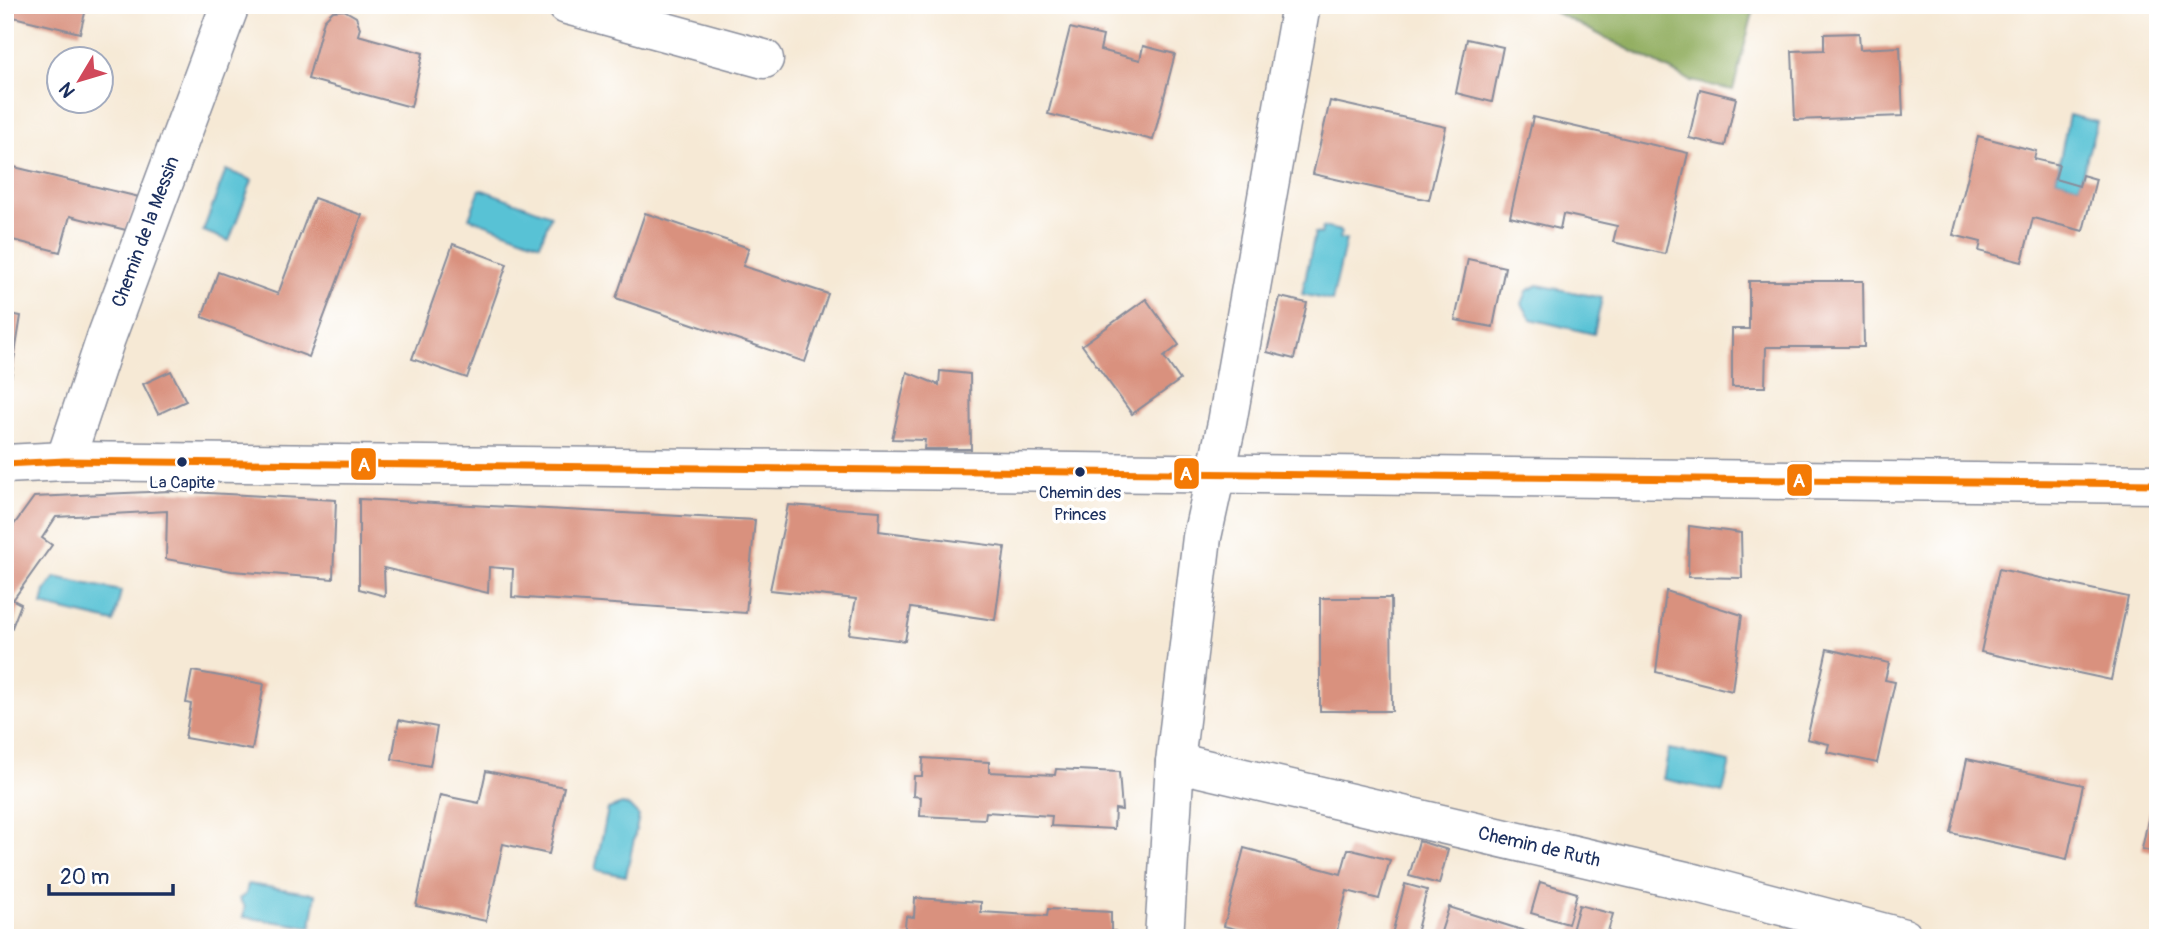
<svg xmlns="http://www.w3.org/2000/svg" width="2163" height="943" viewBox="0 0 2163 943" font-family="Pangolin,sans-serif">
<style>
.forest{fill:#92ae60;stroke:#566e5f;stroke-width:2}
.water{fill:#59c2d5;stroke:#3a789a;stroke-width:2}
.building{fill:#d9917e}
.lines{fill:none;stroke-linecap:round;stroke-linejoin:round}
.minor-casing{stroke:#888c9a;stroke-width:41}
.minor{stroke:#fff;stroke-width:38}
.bus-1-casing{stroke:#fff;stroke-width:12}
.bus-1{stroke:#f47a05;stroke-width:7}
.bus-dot{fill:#1b2f5e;stroke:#fff;stroke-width:2.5}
.labels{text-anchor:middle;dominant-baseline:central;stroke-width:7;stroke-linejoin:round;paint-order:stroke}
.bus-label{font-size:17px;fill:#1b2f5e;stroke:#fff}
.street-label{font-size:19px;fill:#1b2f5e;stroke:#fff}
.line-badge{stroke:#fff;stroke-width:2.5}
.badge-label{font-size:19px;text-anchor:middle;font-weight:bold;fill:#fff}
</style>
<rect width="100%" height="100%" fill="#fff"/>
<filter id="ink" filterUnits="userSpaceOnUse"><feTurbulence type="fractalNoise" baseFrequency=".0143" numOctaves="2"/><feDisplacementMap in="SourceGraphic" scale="14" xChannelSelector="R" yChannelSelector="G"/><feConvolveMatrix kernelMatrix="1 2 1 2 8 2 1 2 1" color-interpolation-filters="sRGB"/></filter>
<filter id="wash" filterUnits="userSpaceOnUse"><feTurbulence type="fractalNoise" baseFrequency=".00686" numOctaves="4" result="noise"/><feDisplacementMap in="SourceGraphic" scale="28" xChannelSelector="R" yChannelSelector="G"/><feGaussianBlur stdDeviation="1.57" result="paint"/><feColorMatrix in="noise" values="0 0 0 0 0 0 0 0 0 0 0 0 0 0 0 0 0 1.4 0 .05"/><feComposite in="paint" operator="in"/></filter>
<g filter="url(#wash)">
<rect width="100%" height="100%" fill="#f6e9d5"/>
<path class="forest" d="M 1541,5 L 1755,5 L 1733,90 L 1691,81 Z"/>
<g class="water">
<path d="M 2069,115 L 2097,122 L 2079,186 L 2056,179 Z"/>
<path d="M 226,170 L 252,180 L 229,241 L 203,231 Z"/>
<path d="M 480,189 L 551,215 L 540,244 L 469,218 Z"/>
<path d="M 1323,227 L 1341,231 L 1340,239 L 1346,240 L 1332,301 L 1302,294 L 1315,233 L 1321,234 Z"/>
<path d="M 1538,285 L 1602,298 L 1594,334 L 1531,319 L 1522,304 L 1527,291 Z"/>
<path d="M 55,577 L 121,591 L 114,622 L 42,605 L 45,591 Z"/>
<path d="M 1669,749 L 1730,762 L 1723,792 L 1663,779 Z"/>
<path d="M 622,804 L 629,806 L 639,816 L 626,876 L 595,870 L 608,809 Z"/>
<path d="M 248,884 L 316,894 L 311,927 L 243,917 L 245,907 L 239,899 L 246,894 Z"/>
</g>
<g id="blocks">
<g class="building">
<path d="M 5,5 L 87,5 L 80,33 L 5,15 Z"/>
<path d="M 1165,5 L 1186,5 L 1184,11 Z"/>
<path d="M 344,10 L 356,17 L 360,28 L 358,35 L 423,53 L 411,107 L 308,79 L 324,20 L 333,11 Z"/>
<path d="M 1070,28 L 1103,36 L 1100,50 L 1140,60 L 1143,46 L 1175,54 L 1153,140 L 1048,114 Z"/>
<path d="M 1859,33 L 1860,49 L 1900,47 L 1903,116 L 1795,120 L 1792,51 L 1824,50 L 1824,34 Z"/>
<path d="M 1467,39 L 1503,47 L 1492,102 L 1456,93 Z"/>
<path d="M 1700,89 L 1736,98 L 1725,146 L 1689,138 Z"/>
<path d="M 1330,101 L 1446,127 L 1429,200 L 1313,174 Z"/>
<path d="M 1533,117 L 1688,153 L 1665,254 L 1613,242 L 1617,226 L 1563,214 L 1560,229 L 1510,217 Z"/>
<path d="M 1978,136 L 2036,151 L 2034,159 L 2059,165 L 2055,179 L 2079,186 L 2082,175 L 2096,179 L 2083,231 L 2033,218 L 2022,262 L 1979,251 L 1981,242 L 1953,235 Z"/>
<path d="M 10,166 L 139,197 L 126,230 L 70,216 L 60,252 L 5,238 L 5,188 Z"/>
<path d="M 314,198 L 362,215 L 309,357 L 202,317 L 218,272 L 278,294 Z"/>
<path d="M 645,213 L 749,248 L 743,266 L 828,294 L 805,362 L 616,298 Z"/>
<path d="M 453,244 L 507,264 L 467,378 L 412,359 Z"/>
<path d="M 1468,259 L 1505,267 L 1493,327 L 1455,320 Z"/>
<path d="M 1749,281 L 1863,281 L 1864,347 L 1766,347 L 1765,387 L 1732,387 L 1732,329 L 1749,329 Z"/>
<path d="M 1280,297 L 1307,303 L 1294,359 L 1267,352 Z"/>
<path d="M 1146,299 L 1179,345 L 1164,357 L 1180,380 L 1132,414 L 1082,345 Z"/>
<path d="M 5,313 L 21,316 L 7,403 L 5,403 Z"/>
<path d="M 171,371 L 186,401 L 158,414 L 143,384 Z"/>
<path d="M 940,371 L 970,374 L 971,449 L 924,449 L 925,440 L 892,439 L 907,372 L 939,385 Z"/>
<path d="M 171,491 L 336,500 L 333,579 L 232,571 L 166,559 L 167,511 L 56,517 L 42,538 L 52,545 L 13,600 L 21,604 L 11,630 L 5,628 L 5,537 L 34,497 Z"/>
<path d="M 359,499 L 755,520 L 746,613 L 512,597 L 513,569 L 489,567 L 488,593 L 384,568 L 385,596 L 359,589 Z"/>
<path d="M 788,505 L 880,511 L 879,531 L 1005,547 L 995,620 L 911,608 L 905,641 L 849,634 L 856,599 L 770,590 Z"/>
<path d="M 1689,526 L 1741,533 L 1742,578 L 1688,577 Z"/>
<path d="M 1999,569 L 2128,597 L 2111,680 L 1981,652 Z"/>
<path d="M 1666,591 L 1742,615 L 1732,691 L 1656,672 Z"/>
<path d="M 1320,598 L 1391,598 L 1392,711 L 1320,711 Z"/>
<path d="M 1827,649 L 1889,663 L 1885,680 L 1895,682 L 1877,763 L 1827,752 L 1829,744 L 1807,739 Z"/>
<path d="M 192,671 L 264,684 L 252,750 L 185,738 L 191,704 L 186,703 Z"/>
<path d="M 399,720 L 437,727 L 430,766 L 392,759 Z"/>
<path d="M 923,758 L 989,762 L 989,772 L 1055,775 L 1056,769 L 1119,772 L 1122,810 L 1115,809 L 1114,829 L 1051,826 L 1052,816 L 986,812 L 985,819 L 920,816 L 921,797 L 913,796 L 914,776 L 922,776 Z"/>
<path d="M 1967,759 L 2083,785 L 2067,859 L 1951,833 Z"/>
<path d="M 486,771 L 564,787 L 549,854 L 503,844 L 486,921 L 416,906 L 440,795 L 479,803 Z"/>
<path d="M 2157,776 L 2158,776 L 2158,853 L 2142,849 Z"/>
<path d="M 1419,841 L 1448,850 L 1439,884 L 1409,876 Z"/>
<path d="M 1244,848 L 1341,874 L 1348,849 L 1390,860 L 1379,899 L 1347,891 L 1335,938 L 1270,938 L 1224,926 Z"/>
<path d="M 1540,882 L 1577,893 L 1568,924 L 1531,913 Z"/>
<path d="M 1405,884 L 1427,890 L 1415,938 L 1391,938 Z"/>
<path d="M 915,898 L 981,902 L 981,912 L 1047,916 L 1048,909 L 1111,912 L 1111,931 L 1115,931 L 1115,938 L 904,937 L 906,916 L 914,917 Z"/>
<path d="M 1579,905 L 1613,914 L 1606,938 L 1570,938 Z"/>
<path d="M 1449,907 L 1528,932 L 1526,938 L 1439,938 Z"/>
</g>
</g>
</g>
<g filter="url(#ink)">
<use href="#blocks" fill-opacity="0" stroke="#888c9a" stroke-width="2"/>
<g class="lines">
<defs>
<g id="minor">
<path d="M 567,5 L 764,59"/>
<path id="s1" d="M 65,461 L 106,338 L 230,5"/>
<path d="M 5,464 L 65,461 L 2158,484"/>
<path id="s2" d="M 1175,762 L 1686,881 L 1904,938"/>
<path d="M 1164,938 L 1175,762 L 1202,537 L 1227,423 L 1301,5"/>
</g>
</defs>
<use href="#minor" class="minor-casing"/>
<use href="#minor" class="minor"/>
<defs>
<path id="bus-1" d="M 5,464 L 65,461 L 2158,484"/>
</defs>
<use href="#bus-1" class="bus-1-casing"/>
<use href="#bus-1" class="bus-1"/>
</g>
</g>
<g class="bus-dot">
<circle cx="182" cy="462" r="6"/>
<circle cx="1080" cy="472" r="6"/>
</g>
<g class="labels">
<g class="bus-label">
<text x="182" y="482">La Capite</text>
<text x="1080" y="492">Chemin des<tspan x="1080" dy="22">Princes</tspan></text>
</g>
<g class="street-label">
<text stroke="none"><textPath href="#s1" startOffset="243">Chemin de la Messin</textPath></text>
<text stroke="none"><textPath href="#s2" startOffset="374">Chemin de Ruth</textPath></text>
</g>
</g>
<g class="line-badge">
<rect x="350" y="447" width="27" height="34" rx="7" fill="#f47a05"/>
<rect x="1173" y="457" width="27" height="33" rx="7" fill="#f47a05"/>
<rect x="1786" y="463" width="27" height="34" rx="7" fill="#f47a05"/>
</g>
<g class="badge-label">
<text x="364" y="471">A</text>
<text x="1186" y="480">A</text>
<text x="1799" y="487">A</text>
</g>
<rect width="2163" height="943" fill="none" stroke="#fff" stroke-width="28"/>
<g transform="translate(80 80) rotate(232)"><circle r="33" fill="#ffffff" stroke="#a4acbf" stroke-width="2"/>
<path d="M0-5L12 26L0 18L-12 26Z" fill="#d1495b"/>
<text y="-10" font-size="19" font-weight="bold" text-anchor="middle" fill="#1b2f5e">N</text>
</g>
<path d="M49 884v10h124v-10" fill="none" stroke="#1b2f5e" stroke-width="3.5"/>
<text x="60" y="884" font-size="21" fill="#1b2f5e" stroke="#ffffff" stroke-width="5" paint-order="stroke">20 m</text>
</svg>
